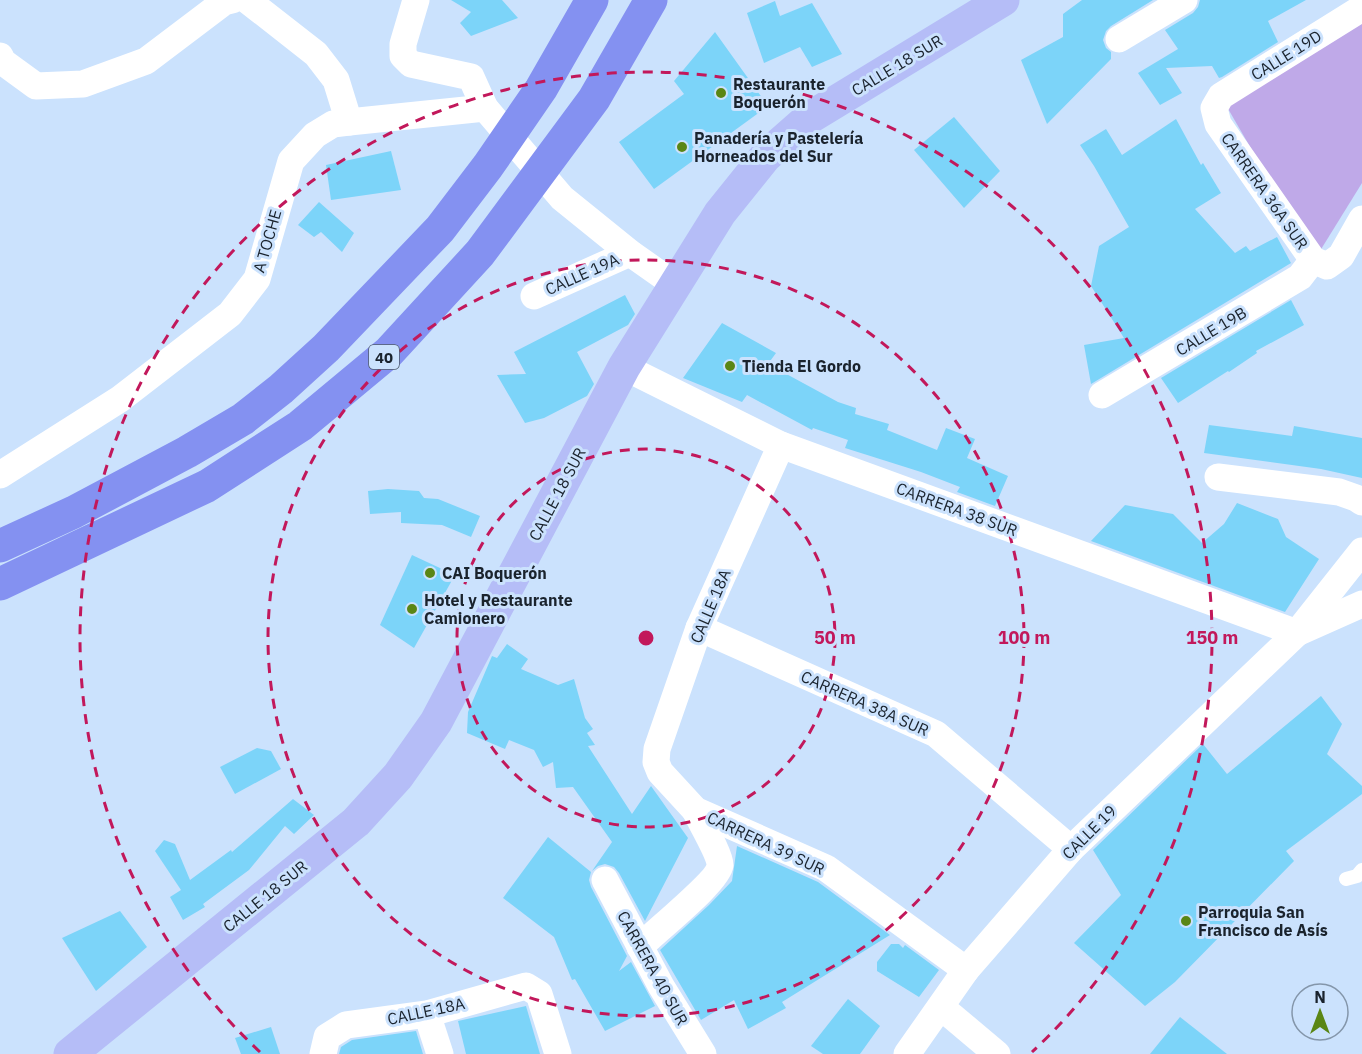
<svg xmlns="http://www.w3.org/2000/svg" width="1362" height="1054" viewBox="0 0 1362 1054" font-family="'IBM Plex Sans',sans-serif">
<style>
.green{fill:#bfa9e8}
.building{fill:#7cd4f9}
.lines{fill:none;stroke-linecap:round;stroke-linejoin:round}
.lane{stroke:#fff;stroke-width:14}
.street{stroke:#fff;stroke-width:27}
.primary{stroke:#b5bdf7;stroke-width:33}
.highway{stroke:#8491f1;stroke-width:33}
.ring{fill:none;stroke:#c2185b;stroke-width:3;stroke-dasharray:10 8}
.poi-dot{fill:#5a8615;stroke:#cbe2fd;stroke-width:2}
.labels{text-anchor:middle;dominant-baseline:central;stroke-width:6;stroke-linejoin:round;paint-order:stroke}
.shield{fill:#cbe2fd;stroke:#4f5c6b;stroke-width:1.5}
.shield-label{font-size:15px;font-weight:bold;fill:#1a232d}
.street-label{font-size:16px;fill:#1a232d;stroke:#cbe2fd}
.poi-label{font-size:16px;font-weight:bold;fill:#1a232d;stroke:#cbe2fd;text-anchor:start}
.centre{fill:#c2185b;stroke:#cbe2fd;stroke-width:3}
.ring-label{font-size:18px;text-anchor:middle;font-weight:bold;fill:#c2185b;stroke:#cbe2fd;stroke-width:6;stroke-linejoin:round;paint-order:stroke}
</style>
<rect width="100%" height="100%" fill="#cbe2fd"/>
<path class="green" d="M 1362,22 L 1362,183 L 1315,259 L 1227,107 Z"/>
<g class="building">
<path d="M 451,0 L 502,0 L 518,18 L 471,36 L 460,23 L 471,12 Z"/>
<path d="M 1082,0 L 1153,0 L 1111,26 L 1106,31 L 1103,40 L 1106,48 L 1111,52 L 1111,59 L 1047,124 L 1021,60 L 1063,37 L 1063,14 Z"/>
<path d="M 1200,0 L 1306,0 L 1268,21 L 1278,42 L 1222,77 L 1219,78 L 1212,66 L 1166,68 L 1182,93 L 1160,105 L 1138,73 L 1178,49 L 1165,30 L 1193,13 L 1198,7 Z"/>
<path d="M 775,1 L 780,16 L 812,3 L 842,54 L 812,67 L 800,47 L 764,63 L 747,13 Z"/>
<path d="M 715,32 L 768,106 L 654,189 L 619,142 L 684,94 L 674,81 Z"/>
<path d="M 954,117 L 1000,171 L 964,208 L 914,150 Z"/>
<path d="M 1176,119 L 1201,165 L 1203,163 L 1221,193 L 1195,209 L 1235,253 L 1246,246 L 1250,251 L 1277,237 L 1291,263 L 1091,384 L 1084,345 L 1124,338 L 1091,286 L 1099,246 L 1129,227 L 1094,166 L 1080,145 L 1106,129 L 1122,155 Z"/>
<path d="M 391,151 L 401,190 L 331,200 L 326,165 Z"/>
<path d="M 319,202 L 354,233 L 342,252 L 321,232 L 314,237 L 298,225 Z"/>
<path d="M 625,295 L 635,314 L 628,325 L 577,352 L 594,384 L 587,396 L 544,418 L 525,423 L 497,375 L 526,374 L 514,352 Z"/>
<path d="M 1291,300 L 1304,325 L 1256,351 L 1257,353 L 1229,372 L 1228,371 L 1178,403 L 1161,378 Z"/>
<path d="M 722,323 L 776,353 L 768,364 L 838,402 L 856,408 L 855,414 L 889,424 L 887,430 L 937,450 L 946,428 L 975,439 L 967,458 L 1008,476 L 995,506 L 957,492 L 960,487 L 921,472 L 845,448 L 848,440 L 813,428 L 812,430 L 747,395 L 742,402 L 683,378 Z"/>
<path d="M 1209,425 L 1292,436 L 1294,426 L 1362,438 L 1362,478 L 1321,469 L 1204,453 Z"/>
<path d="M 388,489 L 419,491 L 424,498 L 438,499 L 480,516 L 471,537 L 442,525 L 401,523 L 401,512 L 370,514 L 368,491 Z"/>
<path d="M 1237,503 L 1278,519 L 1286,537 L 1319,559 L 1285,612 L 1091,541 L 1125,505 L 1173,514 L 1202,543 L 1224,524 Z"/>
<path d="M 412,555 L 455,575 L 414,648 L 380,625 Z"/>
<path d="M 507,644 L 528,659 L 521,669 L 558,685 L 574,679 L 585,718 L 593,729 L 587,733 L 595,745 L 588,746 L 632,814 L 651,786 L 688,838 L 645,921 L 619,873 L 614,867 L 605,864 L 598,866 L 592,871 L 612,842 L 573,787 L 556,788 L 553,762 L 543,767 L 534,750 L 509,740 L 505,749 L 467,733 L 468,712 L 492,656 L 497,658 Z"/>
<path d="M 1321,696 L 1342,724 L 1327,754 L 1362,786 L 1362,794 L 1286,851 L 1294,861 L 1175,982 L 1145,1006 L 1074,943 L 1121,895 L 1093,850 L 1203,744 L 1227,774 Z"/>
<path d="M 257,748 L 271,751 L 281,769 L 235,794 L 220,767 Z"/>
<path d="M 293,799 L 314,815 L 294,834 L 285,826 L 249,870 L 203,904 L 205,907 L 183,920 L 170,897 L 181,890 L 155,851 L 164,840 L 175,844 L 190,880 L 231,850 L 232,852 Z"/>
<path d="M 548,837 L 591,872 L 589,880 L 591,887 L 627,956 L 619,971 L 631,962 L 655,1006 L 605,1031 L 575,979 L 572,980 L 554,937 L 503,898 Z"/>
<path d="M 737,846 L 818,882 L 890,935 L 782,1002 L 786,1008 L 748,1029 L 734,1000 L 701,1020 L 660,950 L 709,905 L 732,881 Z"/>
<path d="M 120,911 L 147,947 L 96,991 L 62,938 Z"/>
<path d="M 891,944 L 899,944 L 903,948 L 905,945 L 939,970 L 919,997 L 877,971 L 877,962 Z"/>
<path d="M 848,999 L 880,1026 L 860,1054 L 823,1054 L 811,1046 Z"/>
<path d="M 526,1006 L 540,1054 L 466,1054 L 458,1021 Z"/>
<path d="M 1180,1017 L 1227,1054 L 1150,1054 Z"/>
<path d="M 271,1027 L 280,1054 L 241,1054 L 235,1038 Z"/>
<path d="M 416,1031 L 423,1054 L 339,1054 L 341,1047 L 352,1040 Z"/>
</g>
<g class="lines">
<path class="lane" d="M 1346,879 L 1357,876 L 1362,870"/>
<g class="street">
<path d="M 247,0 L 316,54 L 336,80 L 349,122"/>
<path d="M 416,0 L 403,44 L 403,56 L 411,64 L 471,77 L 485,108 L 562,198 L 630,253 L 674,284"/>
<path d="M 1362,8 L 1221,96 L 1214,108 L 1218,124 L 1313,260 L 1327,266 L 1341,256 L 1362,219"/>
<path d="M 1119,39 L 1184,0"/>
<path d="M 0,56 L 3,62 L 36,86 L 83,84 L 146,61 L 224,2 L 232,0"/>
<path d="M 534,296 L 630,253"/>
<path d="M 624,367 L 781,445 L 1297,633 L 1362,604"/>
<path d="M 1102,395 L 1300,277 L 1313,260"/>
<path d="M 781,445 L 699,628 L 657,749 L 656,762 L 660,772 L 695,810 L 826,868 L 966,970"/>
<path d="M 0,475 L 120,399 L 230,314 L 257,279 L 291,161 L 315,135 L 333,124 L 349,122 L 485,108"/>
<path d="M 1218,477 L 1339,492 L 1356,498 L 1362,502"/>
<path d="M 699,628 L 936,734 L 1071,849"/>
<path d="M 605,880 L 661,986 L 703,1054"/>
<path d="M 640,947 C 654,932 719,881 720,865 C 720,854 700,821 695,810"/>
<path d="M 941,1007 L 997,1054"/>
<path d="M 427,1014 L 440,1054"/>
<path d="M 323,1054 L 327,1037 L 346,1025 L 427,1014 L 526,986 L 539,994 L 558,1054"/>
<path d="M 907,1054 L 966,970 L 1071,849 L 1297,633 L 1362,551"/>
</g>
<path class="primary" d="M 70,1054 L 356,822 L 398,776 L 436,722 L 624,367 L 720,213 L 765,157 L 809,118 L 1003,0"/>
<g class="highway">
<path d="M 0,546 L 74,512 L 187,452 L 243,419 L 281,389 L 326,348 L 440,229 L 488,166 L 541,89 L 592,0"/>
<path d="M 0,584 L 207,486 L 300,426 L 389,352 L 480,253 L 594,99 L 651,0"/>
</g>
</g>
<g class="ring">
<circle cx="646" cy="638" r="189"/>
<circle cx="646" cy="638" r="378"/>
<path d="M260 1052A566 566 0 1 1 1032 1052"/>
</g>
<g class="poi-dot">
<circle cx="721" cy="93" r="6"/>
<circle cx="682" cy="147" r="6"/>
<circle cx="730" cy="366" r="6"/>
<circle cx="430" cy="573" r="6"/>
<circle cx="412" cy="609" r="6"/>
<circle cx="1186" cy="921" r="6"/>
</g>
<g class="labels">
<rect class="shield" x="369" y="345" width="30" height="24" rx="4.5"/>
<g class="shield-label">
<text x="384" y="357">40</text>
</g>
<g class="street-label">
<text transform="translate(1286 55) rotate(-32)">CALLE 19D</text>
<text transform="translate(897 65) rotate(-31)">CALLE 18 SUR</text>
<text transform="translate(1265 191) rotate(55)">CARRERA 36A SUR</text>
<text transform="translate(267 241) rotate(-74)">A TOCHE</text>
<text transform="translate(582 274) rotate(-24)">CALLE 19A</text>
<text transform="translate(1211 331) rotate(-31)">CALLE 19B</text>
<text transform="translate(557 494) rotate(-62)">CALLE 18 SUR</text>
<text transform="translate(957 509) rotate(20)">CARRERA 38 SUR</text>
<text transform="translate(710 606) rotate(-67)">CALLE 18A</text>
<text transform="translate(865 703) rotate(24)">CARRERA 38A SUR</text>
<text transform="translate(1089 832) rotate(-45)">CALLE 19</text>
<text transform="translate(766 843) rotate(25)">CARRERA 39 SUR</text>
<text transform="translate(265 896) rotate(-39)">CALLE 18 SUR</text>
<text transform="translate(653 968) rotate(61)">CARRERA 40 SUR</text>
<text transform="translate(426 1011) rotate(-12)">CALLE 18A</text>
</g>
<g class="poi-label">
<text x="733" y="84">Restaurante<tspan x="733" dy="18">Boquerón</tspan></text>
<text x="694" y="138">Panadería y Pastelería<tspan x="694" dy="18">Horneados del Sur</tspan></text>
<text x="742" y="366">Tienda El Gordo</text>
<text x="442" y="573">CAI Boquerón</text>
<text x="424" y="600">Hotel y Restaurante<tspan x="424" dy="18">Camionero</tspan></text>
<text x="1198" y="912">Parroquia San<tspan x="1198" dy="18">Francisco de Asís</tspan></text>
</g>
</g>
<circle cx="646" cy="638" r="9" class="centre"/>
<g class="ring-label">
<text x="835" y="644">50 m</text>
<text x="1024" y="644">100 m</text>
<text x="1212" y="644">150 m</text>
</g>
<g transform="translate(1320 1012)"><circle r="28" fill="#cbe2fd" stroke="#8496aa" stroke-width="1.5"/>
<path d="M0-4.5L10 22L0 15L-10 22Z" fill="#5a8615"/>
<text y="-9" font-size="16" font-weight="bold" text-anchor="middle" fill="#1a232d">N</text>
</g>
</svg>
